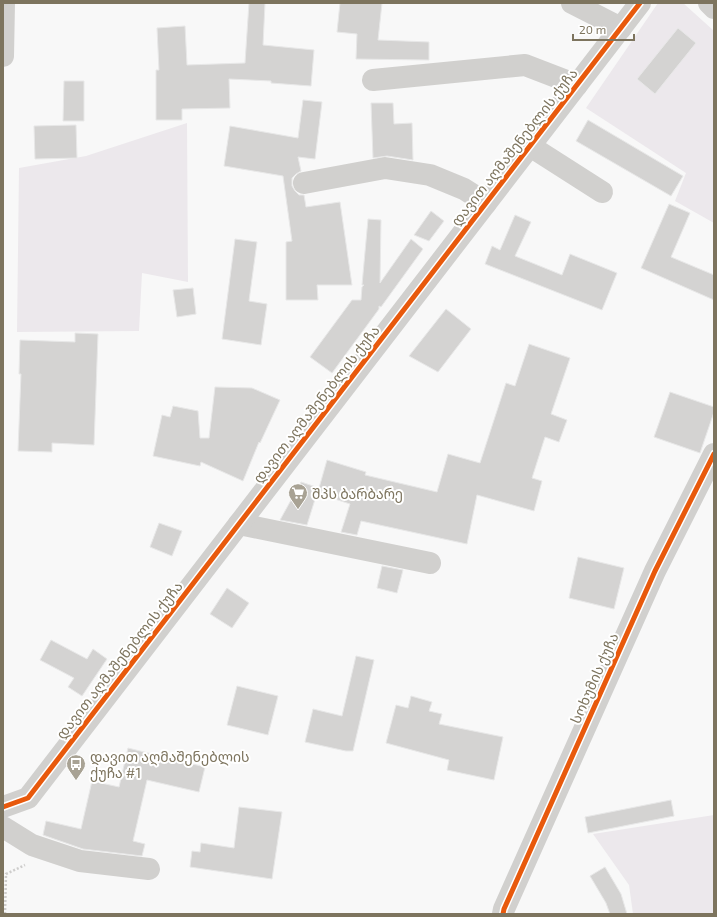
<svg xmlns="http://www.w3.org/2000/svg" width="717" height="917" viewBox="0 0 717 917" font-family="'Exo 2','Noto Sans Georgian',sans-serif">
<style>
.green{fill:#ece8ec}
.building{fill:#d4d3d2;stroke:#e8e8e8}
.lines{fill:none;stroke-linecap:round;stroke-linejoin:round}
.path{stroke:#cecdcc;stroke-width:2.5;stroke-dasharray:2 2;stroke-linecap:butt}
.minor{stroke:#d1d0ce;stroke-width:22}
.cycleway-casing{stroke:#fff;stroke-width:8}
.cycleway{stroke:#e8590c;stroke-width:5}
.labels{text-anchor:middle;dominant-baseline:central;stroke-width:4;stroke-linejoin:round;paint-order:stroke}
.street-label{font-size:14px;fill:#7d745e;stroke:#fff}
.poi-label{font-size:14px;fill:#7d745e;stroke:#fff;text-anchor:start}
</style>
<rect width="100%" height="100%" fill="#f8f8f8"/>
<g class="green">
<path d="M 658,3 L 683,3 L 714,31 L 714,223 L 675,201 L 686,173 L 586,108 Z"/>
<path d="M 187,123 L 188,282 L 142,273 L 139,331 L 17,332 L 19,168 L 86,156 Z"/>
<path d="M 714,815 L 714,914 L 633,914 L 629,885 L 593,834 Z"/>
</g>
<g class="building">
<path d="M 249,3 L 265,3 L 263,45 L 314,50 L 311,86 L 271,83 L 271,81 L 229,79 L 230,108 L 182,109 L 182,120 L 156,120 L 156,70 L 159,70 L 157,28 L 185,26 L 187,65 L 245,63 Z"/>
<path d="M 340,3 L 382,3 L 378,40 L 429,42 L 429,60 L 356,59 L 357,34 L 337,32 Z"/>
<path d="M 678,28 L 696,43 L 655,94 L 637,79 Z"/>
<path d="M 64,81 L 84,81 L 84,121 L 63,121 Z"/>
<path d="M 303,100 L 322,102 L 315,159 L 298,157 L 301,171 L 296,174 L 292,178 L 292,186 L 295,191 L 299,195 L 304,195 L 306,207 L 340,202 L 352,285 L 317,285 L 318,300 L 286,300 L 286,242 L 292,241 L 283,176 L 224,166 L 230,126 L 298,138 Z"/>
<path d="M 371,103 L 393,103 L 394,124 L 412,123 L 413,160 L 387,156 L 373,158 Z"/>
<path d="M 588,120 L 683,176 L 671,196 L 576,141 Z"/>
<path d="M 76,125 L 77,158 L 35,159 L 34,126 Z"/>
<path d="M 669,204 L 690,213 L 671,257 L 714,275 L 714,300 L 641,268 Z"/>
<path d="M 431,211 L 444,221 L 429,241 L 414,235 Z"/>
<path d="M 515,215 L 531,222 L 515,256 L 562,275 L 570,254 L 617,273 L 602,310 L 485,264 L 492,246 L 500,250 Z"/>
<path d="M 368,219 L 381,220 L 380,283 L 411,239 L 423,249 L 381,307 L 379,306 L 379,309 L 332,373 L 310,357 L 352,300 L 361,300 L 362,287 L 364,285 L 362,285 Z"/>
<path d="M 235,239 L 257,242 L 249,301 L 267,304 L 261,345 L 222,339 Z"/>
<path d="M 193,288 L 196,314 L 177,317 L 173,290 Z"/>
<path d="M 446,309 L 471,329 L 438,372 L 409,356 Z"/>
<path d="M 75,333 L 98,334 L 94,445 L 52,443 L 52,452 L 18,451 L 21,374 L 19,374 L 20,340 L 75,342 Z"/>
<path d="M 529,344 L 570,358 L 551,414 L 567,420 L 559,442 L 545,437 L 532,478 L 542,481 L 534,511 L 477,495 L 467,544 L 361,521 L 357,535 L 341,532 L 350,504 L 317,493 L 307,525 L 280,520 L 301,482 L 319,488 L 327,460 L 366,472 L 365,475 L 437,492 L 448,454 L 480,463 L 506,383 L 515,386 Z"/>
<path d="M 215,387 L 252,388 L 280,400 L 260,443 L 259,442 L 243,481 L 201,462 L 200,466 L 153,456 L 162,415 L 170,417 L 173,406 L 198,411 L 200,438 L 209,438 Z"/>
<path d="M 670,392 L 714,407 L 714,412 L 700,453 L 654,437 Z"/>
<path d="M 159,523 L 182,531 L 172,556 L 150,547 Z"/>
<path d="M 578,557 L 624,568 L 614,609 L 569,598 Z"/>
<path d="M 382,566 L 403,570 L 397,593 L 377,588 Z"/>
<path d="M 227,588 L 249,603 L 232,628 L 210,614 Z"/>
<path d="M 51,640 L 87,659 L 93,649 L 107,659 L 82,696 L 68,687 L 74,678 L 40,660 Z"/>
<path d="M 356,656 L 374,660 L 353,751 L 346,751 L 305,742 L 313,709 L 342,716 Z"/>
<path d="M 237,686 L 278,696 L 268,735 L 227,725 Z"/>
<path d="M 411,696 L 432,702 L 429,711 L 442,714 L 439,724 L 503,737 L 494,780 L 447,770 L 449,760 L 386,743 L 396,705 L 408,708 Z"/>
<path d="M 128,748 L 205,767 L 199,792 L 147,780 L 133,841 L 145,844 L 142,856 L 83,849 L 43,835 L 46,821 L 81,829 L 92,781 L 119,787 Z"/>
<path d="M 671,800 L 674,816 L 588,833 L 585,817 Z"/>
<path d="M 239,807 L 282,812 L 272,879 L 190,867 L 192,851 L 200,852 L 201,843 L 234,848 Z"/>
<path d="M 605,867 L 621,894 L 627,914 L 610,914 L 606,903 L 590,876 Z"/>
</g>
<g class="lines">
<path class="path" d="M 5,914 L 6,874 L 25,865"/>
<g class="minor">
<path d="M 572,3 L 621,28"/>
<path d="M 709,3 L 714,8"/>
<path d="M 3,56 L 4,3"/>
<path d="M 373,80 L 525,65 L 577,85"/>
<path d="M 530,146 L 602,192"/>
<path d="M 304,183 L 385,168 L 430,175 L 464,189 L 486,203"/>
<path d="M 239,524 L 430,563"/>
<path d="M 3,807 L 28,798 L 640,3"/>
<path d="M 3,827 L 32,845 L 80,861 L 149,869"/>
<path d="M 503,914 L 504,909 L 655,571 L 714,454"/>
</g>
<defs>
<g id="cycleway">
<path d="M 3,807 L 28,798 L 640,3"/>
<path d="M 503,914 L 504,909 L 655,571 L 714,454"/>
</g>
</defs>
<use href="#cycleway" class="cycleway-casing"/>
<use href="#cycleway" class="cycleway"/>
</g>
<defs>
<symbol id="supermarket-pin" viewBox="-11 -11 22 30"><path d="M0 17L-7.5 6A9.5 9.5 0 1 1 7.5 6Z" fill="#a8a294" stroke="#fff"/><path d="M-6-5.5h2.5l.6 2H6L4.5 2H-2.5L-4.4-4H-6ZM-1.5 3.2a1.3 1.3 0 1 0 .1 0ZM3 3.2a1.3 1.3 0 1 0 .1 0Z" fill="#fff"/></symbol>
<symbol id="bus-pin" viewBox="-11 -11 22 30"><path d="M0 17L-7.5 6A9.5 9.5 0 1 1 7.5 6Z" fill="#a8a294" stroke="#fff"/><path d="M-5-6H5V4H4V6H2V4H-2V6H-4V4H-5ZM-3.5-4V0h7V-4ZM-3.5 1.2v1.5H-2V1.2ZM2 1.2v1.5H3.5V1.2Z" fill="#fff"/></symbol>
</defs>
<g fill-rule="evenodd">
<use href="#supermarket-pin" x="287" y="482" width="22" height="30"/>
<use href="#bus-pin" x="65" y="753" width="22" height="30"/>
</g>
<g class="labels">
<g class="street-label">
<text transform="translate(514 147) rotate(-52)">დავით აღმაშენებლის ქუჩა</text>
<text transform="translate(316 404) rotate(-52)">დავით აღმაშენებლის ქუჩა</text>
<text transform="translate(119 660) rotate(-52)">დავით აღმაშენებლის ქუჩა</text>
<text transform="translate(594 678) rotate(-66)">სოხუმის ქუჩა</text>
</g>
<g class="poi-label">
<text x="312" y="493">შპს ბარბარე</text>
<text x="90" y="756">დავით აღმაშენებლის<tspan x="90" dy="16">ქუჩა #1</tspan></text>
</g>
</g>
<rect width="717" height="917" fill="none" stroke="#7d745e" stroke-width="8"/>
<path d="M573 34v6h61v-6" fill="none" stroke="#7d745e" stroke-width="2"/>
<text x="579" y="34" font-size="12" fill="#7d745e" stroke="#ffffff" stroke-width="3" paint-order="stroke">20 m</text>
</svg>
